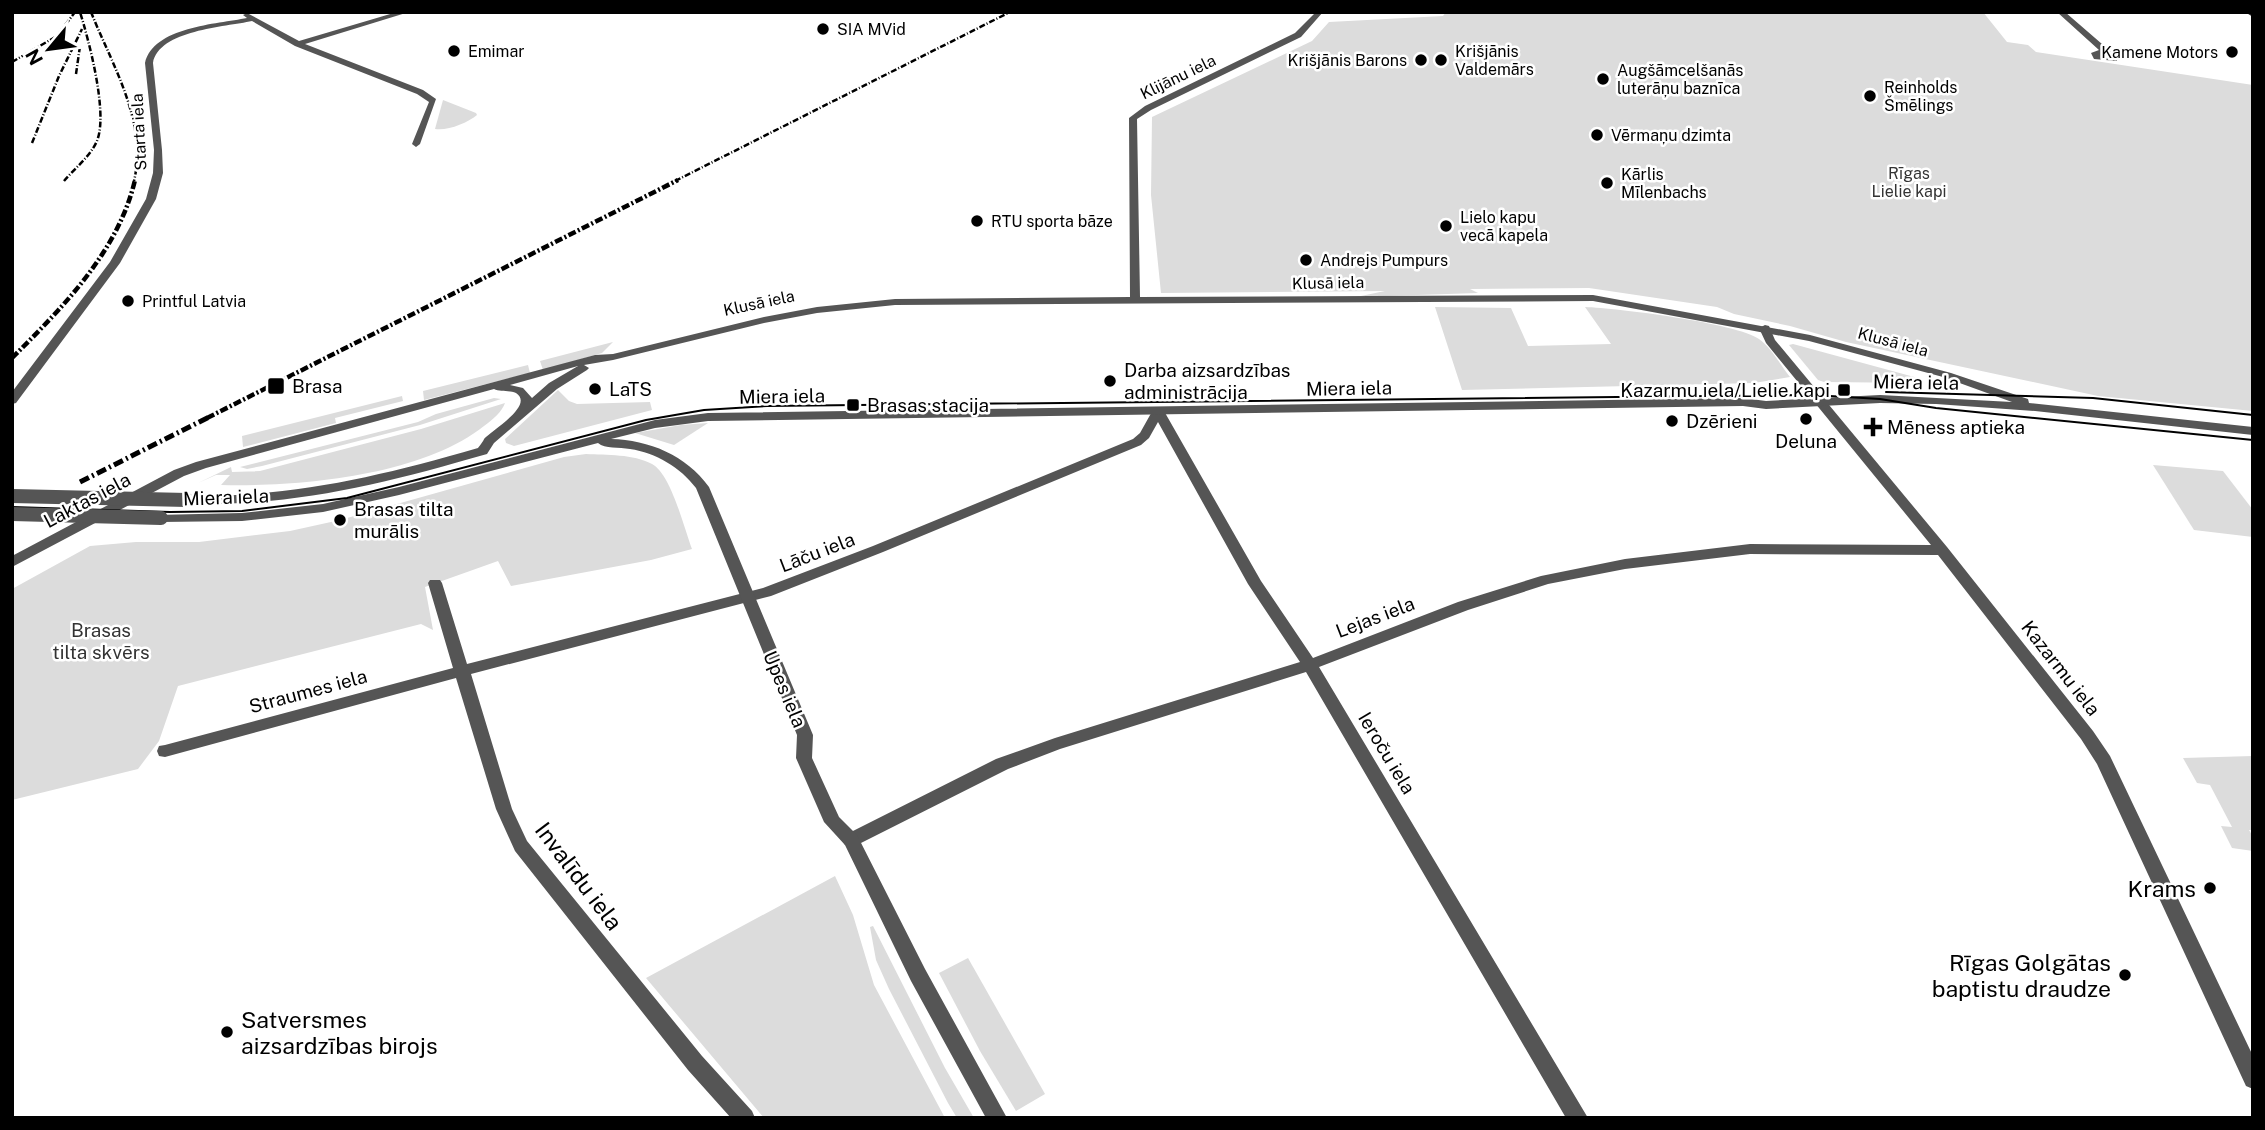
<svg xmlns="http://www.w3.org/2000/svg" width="2265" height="1130" viewBox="0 0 2265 1130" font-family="'Public Sans',sans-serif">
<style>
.green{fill:#dcdcdc}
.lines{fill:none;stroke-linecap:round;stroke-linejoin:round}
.minor{fill:#555;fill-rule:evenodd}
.tertiary{fill:#555;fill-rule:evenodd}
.secondary{fill:#222;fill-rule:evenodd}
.tram{stroke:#000;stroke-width:2}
.rail-far2{stroke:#000;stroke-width:2.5;stroke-dasharray:6 2 1 2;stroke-linecap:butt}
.rail-far1{stroke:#000;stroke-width:4.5;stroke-dasharray:8 2.5 2 2.5;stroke-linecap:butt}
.rail{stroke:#000;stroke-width:5;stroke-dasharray:10 3.5 2 3.5;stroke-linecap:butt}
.tertiary-bridge{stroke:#555;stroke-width:14}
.poi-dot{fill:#000;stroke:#fff;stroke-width:2.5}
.labels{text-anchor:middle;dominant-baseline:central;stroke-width:5;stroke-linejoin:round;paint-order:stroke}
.far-poi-label{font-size:16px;fill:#000;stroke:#fff;text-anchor:start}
.far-street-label{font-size:16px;fill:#000;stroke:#fff}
.far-park-label{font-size:16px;fill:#333;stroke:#fff}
.poi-label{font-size:19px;fill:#000;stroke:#fff;text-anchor:start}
.street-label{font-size:19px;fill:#000;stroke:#fff}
.park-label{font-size:19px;fill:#333;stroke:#fff}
.near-street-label{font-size:23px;fill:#000;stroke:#fff}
.near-poi-label{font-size:23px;fill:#000;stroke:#fff;text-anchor:end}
</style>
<rect width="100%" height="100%" fill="#fff"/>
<g class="green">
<path d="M 1446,12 L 1983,12 L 2007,42 L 2028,45 L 2036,52 L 2253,85 L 2253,411 L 2098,396 L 1846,342 L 1790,326 L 1734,314 L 1717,307 L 1589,288 L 1470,289 L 1478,293 L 1356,297 L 1385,291 L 1161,293 L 1151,195 L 1152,117 L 1312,41 L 1329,22 L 1443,16 Z"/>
<path d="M 443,100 L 476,113 L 477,115 C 467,123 448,131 435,129 Z"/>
<path d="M 1435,307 L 1511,308 L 1528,346 L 1611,344 L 1585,307 C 1617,308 1736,323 1759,339 C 1771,347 1781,366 1790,377 L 1754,383 L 1462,390 Z"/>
<path d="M 613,342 L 602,353 L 543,370 L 540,361 Z"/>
<path d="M 1793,344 L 1918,378 L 1921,383 L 1824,382 L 1818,380 L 1789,345 Z"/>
<path d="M 528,365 L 530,373 L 424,400 L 423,391 Z"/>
<path d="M 558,390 L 569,401 L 577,404 L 650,402 L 652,410 L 514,446 L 506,443 L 505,439 Z"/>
<path d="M 402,396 L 403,401 L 335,418 L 336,423 L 243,447 L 242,436 Z"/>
<path d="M 494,398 L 501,399 L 420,425 L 262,466 L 247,469 L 240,467 L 418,422 L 436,414 Z"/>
<path d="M 505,403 C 502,412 492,420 484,426 C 421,476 299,487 221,485 L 230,475 L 216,475 L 198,483 L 231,467 L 232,472 L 260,471 L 421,429 Z"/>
<path d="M 708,423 L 674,445 L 635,433 L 681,425 Z"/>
<path d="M 586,454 C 607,455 633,454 652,464 C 671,474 684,528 692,549 L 651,560 L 511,586 L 498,561 L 425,587 L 433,630 L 421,624 L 178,686 L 159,741 L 138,769 L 12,800 L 12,589 L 90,546 L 136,542 L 199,542 L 290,531 L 340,520 L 564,457 Z"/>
<path d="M 2153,465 L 2223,471 L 2253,510 L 2253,537 L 2194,530 Z"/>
<path d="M 2253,756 L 2253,830 L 2249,830 L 2253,837 L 2253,851 L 2232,848 L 2221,826 L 2232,827 L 2210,785 L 2197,783 L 2183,758 Z"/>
<path d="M 835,876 L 853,915 L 874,985 L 945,1118 L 764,1118 L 646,978 Z"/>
<path d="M 873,926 L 945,1068 L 974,1118 L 957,1118 L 948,1103 L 889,989 L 876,960 L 870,927 Z"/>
<path d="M 968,958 L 1045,1094 L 1016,1111 L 980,1051 L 939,973 Z"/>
</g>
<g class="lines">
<g class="minor">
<path d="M 397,12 L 409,12 L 305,44 L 423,90 L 436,99 L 420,144 L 416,147 L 412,144 L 429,102 L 417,94 L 295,46 L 252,21 C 225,27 159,30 153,63 L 162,150 L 163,173 L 156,199 L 120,263 L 16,403 L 12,404 L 12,392 L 110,262 L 146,199 L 153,173 L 154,150 L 145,63 C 153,27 217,24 247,18 L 243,15 L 247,13 L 299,41 Z"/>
<path d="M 2057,12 L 2065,12 L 2117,57 L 2117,61 L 2094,59 L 2091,53 L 2099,50 Z"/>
<path d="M 1765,325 L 1769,326 L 1775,340 L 1947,547 L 2093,731 L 2110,756 L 2253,1056 L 2253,1089 L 2246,1086 L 2097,764 L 2081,739 L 1938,555 L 1750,554 L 1625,569 L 1548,584 L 1468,610 L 1319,667 L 1588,1118 L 1566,1118 L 1306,672 L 1060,749 L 1008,769 L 857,845 L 851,847 L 845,845 L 842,840 L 845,835 L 996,759 L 1055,738 L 1300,662 L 1248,584 L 1158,422 L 1149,438 L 1141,445 L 883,552 L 771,596 L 471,674 L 512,809 L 527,841 L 702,1056 L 752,1111 L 755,1118 L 731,1118 L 688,1070 L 515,851 L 496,809 L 456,678 L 165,757 L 159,756 L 157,751 L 159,746 L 165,745 L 453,668 L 428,583 L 430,580 L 440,580 L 442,583 L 467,664 L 763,588 L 873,546 L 1133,439 L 1140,433 L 1154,408 L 1158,407 L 1164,411 L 1261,581 L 1313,658 L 1458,602 L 1541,576 L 1625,559 L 1750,544 L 1931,545 L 1766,343 L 1759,328 Z"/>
</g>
<path class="tertiary" d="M 1316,12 L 1323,12 L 1301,37 L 1151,110 L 1137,119 L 1140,297 L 1593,295 L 1810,335 L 1951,373 L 2028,399 L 2029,403 L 2253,427 L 2253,435 L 2035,411 L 1936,404 L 1880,403 L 1766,409 L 1743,406 L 708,421 L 655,428 L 611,439 C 649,440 686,455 709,487 L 813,735 L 812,758 L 839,817 L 857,835 L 925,969 L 1007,1118 L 986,1118 L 911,981 L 845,845 L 824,822 L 796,758 L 797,735 L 696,488 C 680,467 656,453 630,449 C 619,447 605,449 598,443 L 399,495 L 323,512 L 242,521 L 161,522 L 154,518 L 156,515 L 242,513 L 323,504 L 399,487 L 655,420 L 708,413 L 1743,398 L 1766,401 L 1880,395 L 2012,402 L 1943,377 L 1809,341 L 1593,301 L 895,305 L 817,313 L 764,323 L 613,360 L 584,365 L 589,368 L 587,370 L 557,389 L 494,443 L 487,454 C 383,484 297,506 187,504 L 180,500 L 187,496 C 294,497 377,477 478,448 C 479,447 484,440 484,439 C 491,431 535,405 516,393 C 509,390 500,392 494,389 L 206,468 L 184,476 L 12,567 L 12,556 L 174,470 L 196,462 L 595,355 L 613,354 L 764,317 L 817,307 L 895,299 L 1130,297 L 1129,118 L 1145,106 L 1295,33 ZM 578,366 L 549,383 L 532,398 L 523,388 L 510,385 Z"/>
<path class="secondary" d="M 2245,12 L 2253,12 L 2253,17 Z"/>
<g class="tram">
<path d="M 1886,392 L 2093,398 L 2253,415"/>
<path d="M 12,507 L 170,512 L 242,511 L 347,498 L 646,420 L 704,410 L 767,406 L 1813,395 L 1880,399 L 1936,408 L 2253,440"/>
</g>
<g class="rail-far2">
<path d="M 91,12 C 112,65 148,122 134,181"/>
<path d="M 12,62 L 57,36 L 75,12"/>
<path d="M 76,74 L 80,46"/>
<path d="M 32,143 L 59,76 L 82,29"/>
<path d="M 64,181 C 75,168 93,154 98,138 C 107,109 89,41 80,12"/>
<path d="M 675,181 L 1010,12"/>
</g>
<g class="rail-far1">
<path d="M 12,358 C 63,307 118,252 135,180"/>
<path d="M 207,418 L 678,180"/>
</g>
<path class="rail" d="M 80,482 L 211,416"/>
<g class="tertiary-bridge">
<path d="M 12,496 L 187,500"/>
<path d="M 12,514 L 161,518"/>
</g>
</g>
<g class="poi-dot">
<circle cx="823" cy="29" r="7"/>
<circle cx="454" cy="51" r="7"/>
<circle cx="2232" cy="52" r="7"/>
<circle cx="1421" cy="60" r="7"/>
<circle cx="1441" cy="60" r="7"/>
<circle cx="1603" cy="79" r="7"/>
<circle cx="1870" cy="96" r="7"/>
<circle cx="1597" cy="135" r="7"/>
<circle cx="1607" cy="183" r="7"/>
<circle cx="977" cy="221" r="7"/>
<circle cx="1446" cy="226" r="7"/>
<circle cx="1306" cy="260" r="7"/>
<circle cx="128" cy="301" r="7"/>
<circle cx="1110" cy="381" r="7"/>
<rect x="267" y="377" width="18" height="18" rx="3.5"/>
<circle cx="595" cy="389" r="7"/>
<rect x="1837" y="383" width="14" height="14" rx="3.5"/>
<rect x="846" y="398" width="14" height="14" rx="3.5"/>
<circle cx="1806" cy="419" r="7"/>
<circle cx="1672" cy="421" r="7"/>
<path d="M1869.5 416.5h7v7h7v7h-7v7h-7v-7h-7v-7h7z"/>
<circle cx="340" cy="520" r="7"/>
<circle cx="2210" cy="888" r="7"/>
<circle cx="2125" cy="975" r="7"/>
<circle cx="227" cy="1032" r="7"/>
</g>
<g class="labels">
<g class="far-poi-label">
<text x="837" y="29">SIA MVid</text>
<text x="468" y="51">Emimar</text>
<text x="1455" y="51">Krišjānis<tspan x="1455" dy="18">Valdemārs</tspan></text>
<text x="2218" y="52" text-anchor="end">Kamene Motors</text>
<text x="1407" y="60" text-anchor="end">Krišjānis Barons</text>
<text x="1617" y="70">Augšāmcelšanās<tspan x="1617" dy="18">luterāņu baznīca</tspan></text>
<text x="1884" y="87">Reinholds<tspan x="1884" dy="18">Šmēlings</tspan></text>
<text x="1611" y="135">Vērmaņu dzimta</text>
<text x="1621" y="174">Kārlis<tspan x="1621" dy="18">Mīlenbachs</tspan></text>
<text x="1460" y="217">Lielo kapu<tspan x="1460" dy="18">vecā kapela</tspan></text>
<text x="991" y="221">RTU sporta bāze</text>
<text x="1320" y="260">Andrejs Pumpurs</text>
<text x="142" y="301">Printful Latvia</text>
</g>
<g class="far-street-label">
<text transform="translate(1178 77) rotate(-26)">Klijānu iela</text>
<text transform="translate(139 132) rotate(-93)">Starta iela</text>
<text transform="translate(1328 283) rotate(-1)">Klusā iela</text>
<text transform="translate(759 303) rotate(-12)">Klusā iela</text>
<text transform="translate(1893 342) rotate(15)">Klusā iela</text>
</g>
<g class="far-park-label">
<text x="1909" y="173">Rīgas<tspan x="1909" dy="18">Lielie kapi</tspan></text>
</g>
<g class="poi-label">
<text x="1124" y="370">Darba aizsardzības<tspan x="1124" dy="22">administrācija</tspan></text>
<text x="292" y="386">Brasa</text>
<text x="609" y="389">LaTS</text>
<text x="1830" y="390" text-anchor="end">Kazarmu iela/Lielie kapi</text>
<text x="867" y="405">Brasas stacija</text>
<text x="1686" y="421">Dzērieni</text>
<text x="1887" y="427">Mēness aptieka</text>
<text x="1806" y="441" text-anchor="middle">Deluna</text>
<text x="354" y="509">Brasas tilta<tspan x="354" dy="22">murālis</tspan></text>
</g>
<g class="street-label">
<text transform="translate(1916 382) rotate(1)">Miera iela</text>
<text transform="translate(1349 388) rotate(-1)">Miera iela</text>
<text transform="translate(782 396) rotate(-1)">Miera iela</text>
<text transform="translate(226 497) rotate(-2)">Miera iela</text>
<text transform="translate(87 500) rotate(-28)">Laktas iela</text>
<text transform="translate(817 552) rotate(-21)">Lāču iela</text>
<text transform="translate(1375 617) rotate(-21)">Lejas iela</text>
<text transform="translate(2061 668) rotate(52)">Kazarmu iela</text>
<text transform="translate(785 689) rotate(67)">Upes iela</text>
<text transform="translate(308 691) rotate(-15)">Straumes iela</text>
<text transform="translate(1387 753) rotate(59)">Ieroču iela</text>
</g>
<g class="park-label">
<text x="101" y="630">Brasas<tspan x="101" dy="22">tilta skvērs</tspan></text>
</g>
<g class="near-street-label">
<text transform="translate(579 876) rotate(53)">Invalīdu iela</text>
</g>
<g class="near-poi-label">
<text x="2196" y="888">Krams</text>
<text x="2111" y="962">Rīgas Golgātas<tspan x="2111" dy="26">baptistu draudze</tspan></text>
<text x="241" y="1019" text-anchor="start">Satversmes<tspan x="241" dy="26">aizsardzības birojs</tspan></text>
</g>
</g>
<rect width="2265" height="1130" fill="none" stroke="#000000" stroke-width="28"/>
<g transform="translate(49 49) rotate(241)" stroke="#ffffff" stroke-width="5" paint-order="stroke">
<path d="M0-5L12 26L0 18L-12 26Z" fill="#000000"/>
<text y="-10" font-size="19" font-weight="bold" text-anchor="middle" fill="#000000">N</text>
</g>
</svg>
